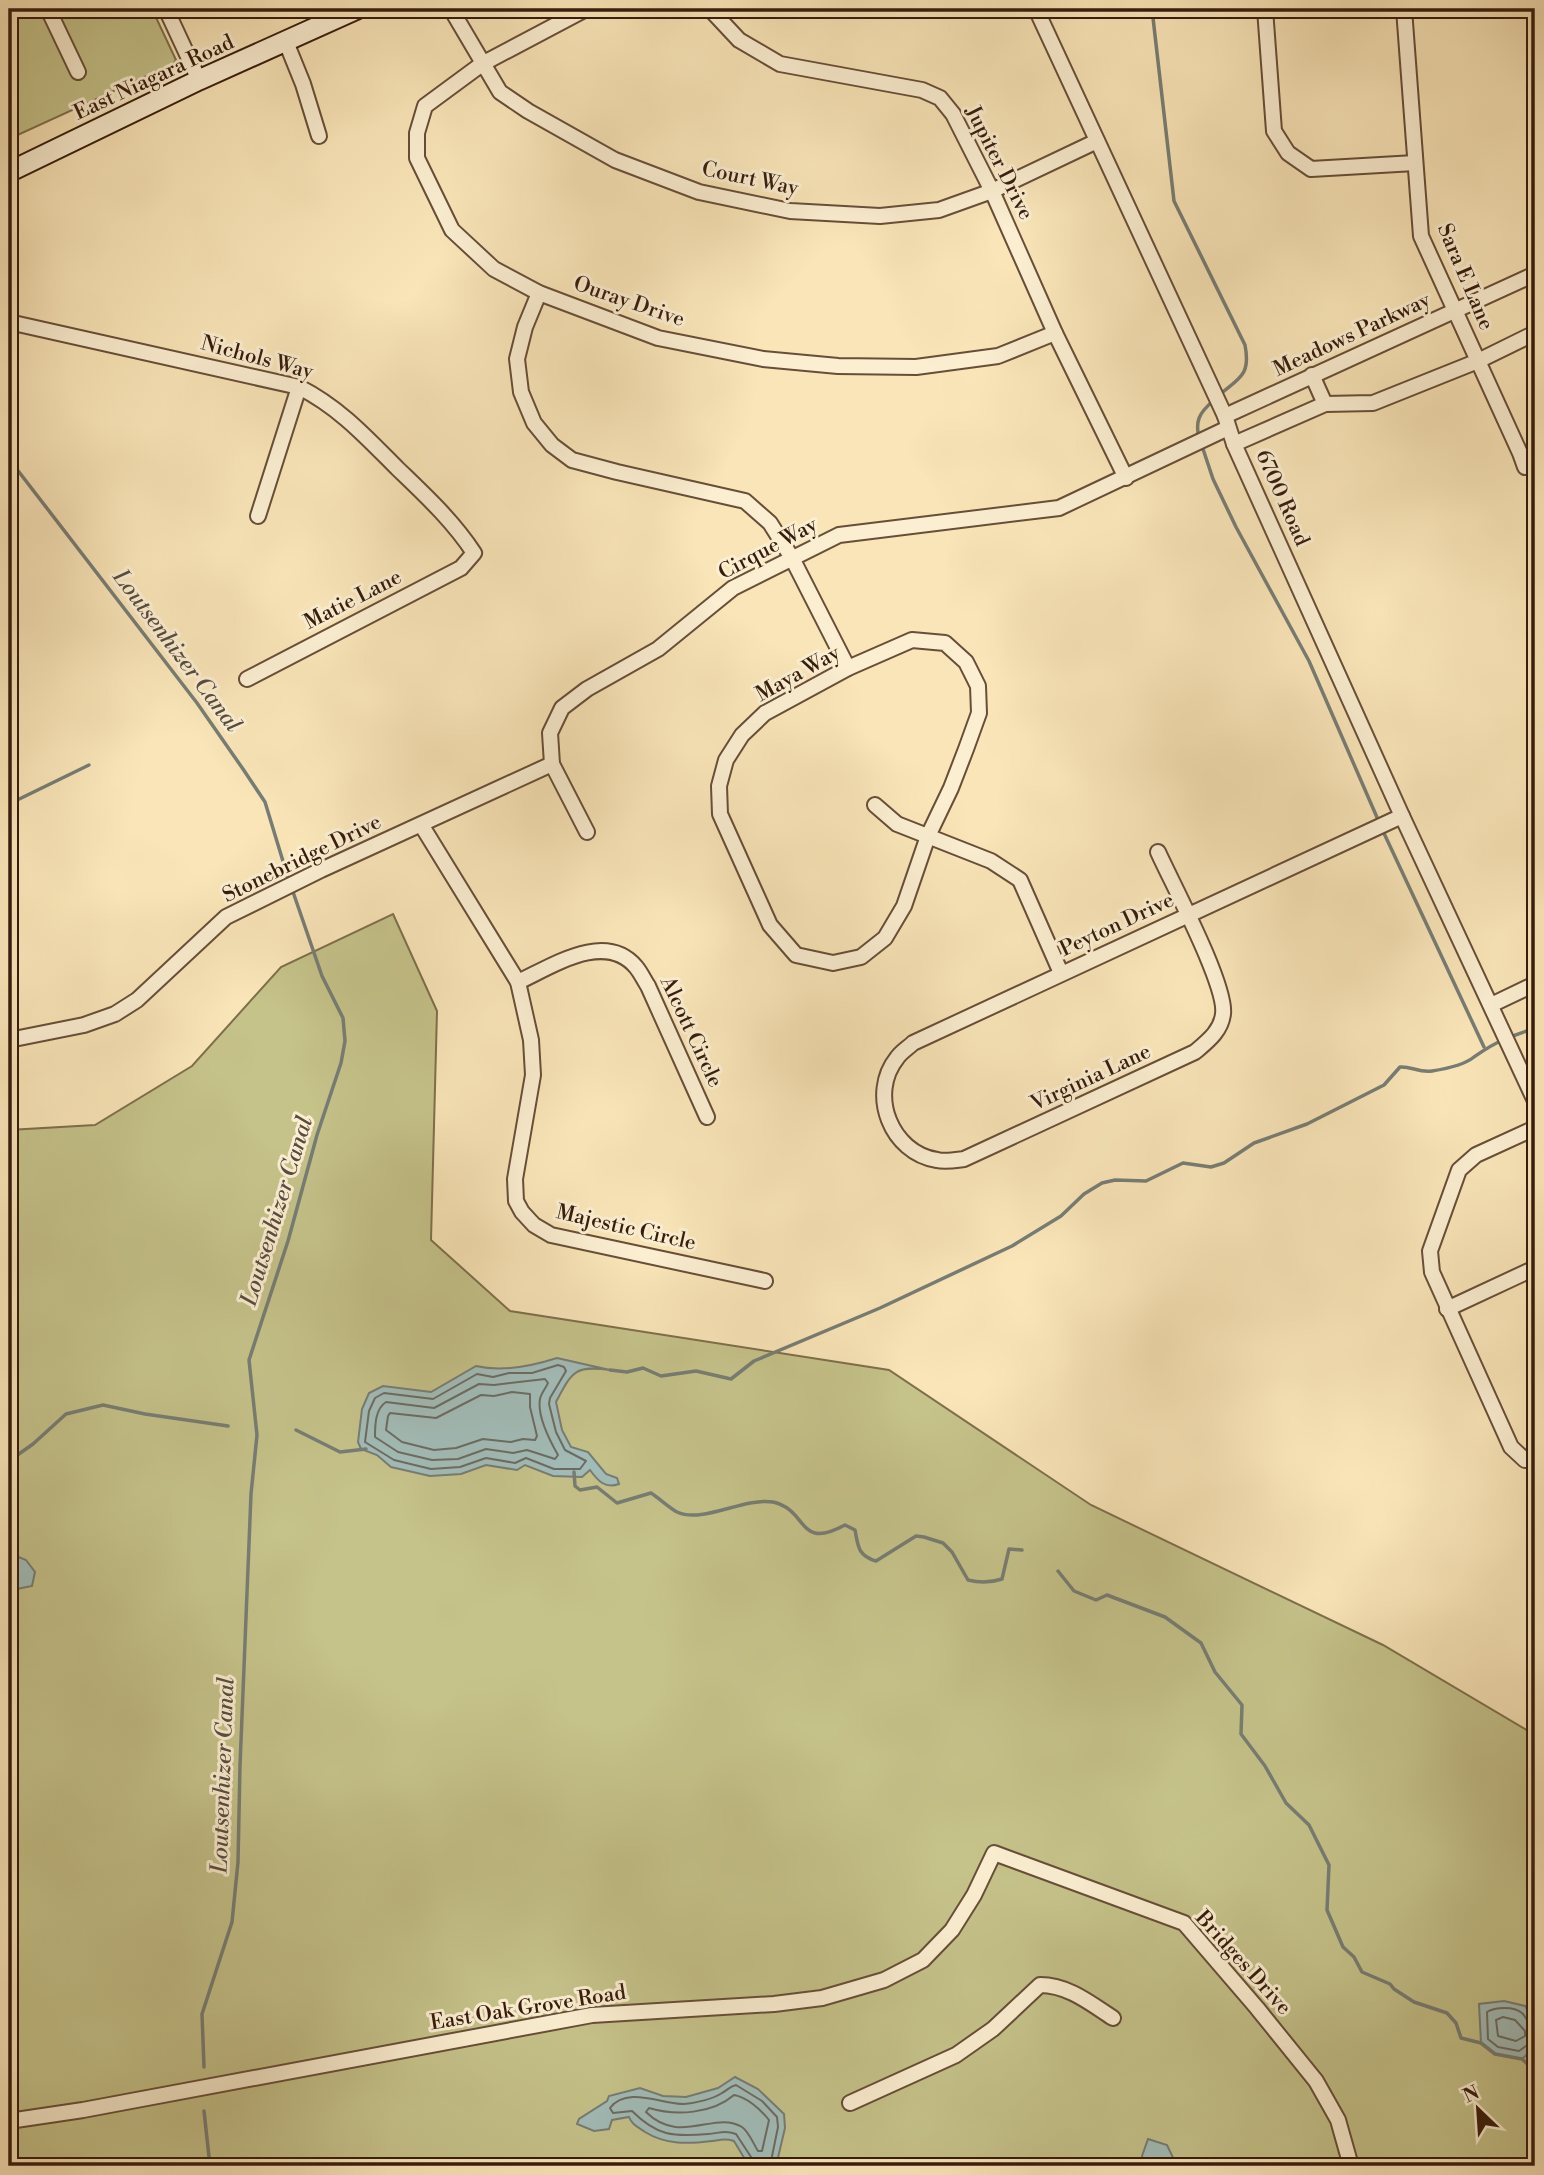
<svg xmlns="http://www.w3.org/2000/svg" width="1544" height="2175" viewBox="0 0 1544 2175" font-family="'Libre Bodoni',serif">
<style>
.green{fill:#c5c28a;stroke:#7e6f4c;stroke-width:2}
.water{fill:#a2bdb9;stroke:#777d74;stroke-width:2}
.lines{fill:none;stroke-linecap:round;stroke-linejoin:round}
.shore{stroke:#6c6c63;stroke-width:2}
.stream{stroke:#777d74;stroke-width:3.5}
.street-casing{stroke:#674e38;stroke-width:18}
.secondary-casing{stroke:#361c0d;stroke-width:23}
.street{stroke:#fbeed1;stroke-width:14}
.secondary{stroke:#fbeed1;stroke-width:19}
.labels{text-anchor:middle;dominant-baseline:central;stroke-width:6;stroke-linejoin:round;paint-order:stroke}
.street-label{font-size:21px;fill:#361c0d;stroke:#fbeed1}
.water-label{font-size:23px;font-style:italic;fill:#564c41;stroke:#fbeed1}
</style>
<rect width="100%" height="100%" fill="#f9e5b8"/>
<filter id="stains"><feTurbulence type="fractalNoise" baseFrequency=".00286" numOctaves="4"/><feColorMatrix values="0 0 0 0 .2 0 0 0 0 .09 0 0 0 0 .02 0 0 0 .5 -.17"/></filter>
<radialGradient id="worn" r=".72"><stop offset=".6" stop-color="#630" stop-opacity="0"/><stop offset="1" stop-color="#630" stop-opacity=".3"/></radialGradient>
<g class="green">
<path d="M 9,9 L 152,9 L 176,60 L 173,64 L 9,139 Z"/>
<path d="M 393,914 L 437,1011 L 431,1240 L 510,1311 L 889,1370 L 1091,1505 L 1383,1645 L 1535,1735 L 1535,2166 L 9,2166 L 9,1130 L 95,1125 L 192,1066 L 281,967 Z"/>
</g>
<g class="water">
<path d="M 557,1358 L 610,1370 C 574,1365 572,1372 556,1402 L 562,1430 L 571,1447 L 588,1452 L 606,1474 L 617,1478 L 619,1484 C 605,1489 598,1481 590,1470 L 582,1477 L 553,1476 L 525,1465 L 517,1470 L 486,1465 L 461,1474 L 430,1476 L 391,1467 L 377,1455 L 361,1449 L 358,1442 L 362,1409 L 369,1393 L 383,1386 L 431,1392 L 476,1366 C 501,1372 532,1366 557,1358 Z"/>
<path d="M 9,1553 L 26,1560 L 35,1572 L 32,1586 L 17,1589 L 13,1596 L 15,1606 L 9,1630 Z"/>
<path d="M 1504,2001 L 1525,2006 L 1535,2022 L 1535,2047 L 1522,2059 L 1495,2054 L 1481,2043 L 1479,2004 Z"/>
<path d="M 735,2077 L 758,2089 L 784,2114 L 785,2128 L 776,2166 L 749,2166 L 734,2141 C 724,2138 721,2140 712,2141 C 688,2144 666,2145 645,2132 C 638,2127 632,2125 629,2117 L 612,2120 L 609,2129 L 594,2131 L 577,2124 L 579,2119 L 607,2101 L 609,2096 L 640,2088 L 663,2096 L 686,2097 L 718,2088 Z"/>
<path d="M 1148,2139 L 1167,2145 L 1177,2166 L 1144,2166 L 1142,2156 Z"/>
</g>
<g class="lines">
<g class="shore">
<path d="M 558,1365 L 564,1367 L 566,1371 L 550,1398 L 549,1404 L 556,1432 L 565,1450 L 586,1461 L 580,1469 L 554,1469 L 526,1458 L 515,1463 L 486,1458 L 460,1467 L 431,1469 L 394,1460 L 365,1442 L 369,1411 L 375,1398 L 384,1393 L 433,1399 L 477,1374 L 493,1377 L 509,1373 L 532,1373 Z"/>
<path d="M 545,1379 L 548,1383 C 546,1388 541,1393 540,1399 C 537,1415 550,1441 558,1455 L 555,1459 L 527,1450 L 513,1453 L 486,1449 L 458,1459 L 432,1460 L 398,1452 L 375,1437 C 375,1426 375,1409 386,1402 L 434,1408 L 479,1384 L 494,1385 Z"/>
<path d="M 512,1392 L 530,1394 L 530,1407 L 537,1436 L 535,1440 L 523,1439 L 511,1442 L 483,1439 L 456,1448 L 434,1450 L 402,1442 L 386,1430 L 388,1416 L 390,1413 L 436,1418 L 481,1395 L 494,1396 Z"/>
<path d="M 1503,2017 L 1515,2020 L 1525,2031 L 1525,2036 L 1516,2041 L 1498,2036 L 1496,2020 Z"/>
<path d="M 1535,2024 C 1526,2023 1528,2019 1522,2013 C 1514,2006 1495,2007 1487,2012 L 1488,2039 L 1498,2047 L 1519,2051 L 1530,2043 L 1535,2042"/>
<path d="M 734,2095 C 747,2097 761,2110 769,2120 L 762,2151 L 758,2151 C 753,2143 749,2132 742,2127 C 715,2110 680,2146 646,2112 L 649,2108 C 676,2116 712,2114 734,2095 Z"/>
<path d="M 754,2166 L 753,2160 L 736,2134 C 724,2130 720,2133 708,2134 C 673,2137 657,2136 632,2111 L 613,2113 L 610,2108 C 627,2086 661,2104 684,2104 C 696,2103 713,2099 722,2093 C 728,2090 730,2086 736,2085 L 762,2101 L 777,2117 L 778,2127 L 770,2166"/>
</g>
<g class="stream">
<path d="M 1152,9 L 1174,201 L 1245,345 C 1251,376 1239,378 1218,396"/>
<path d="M 1199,439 C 1195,421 1199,413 1213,401"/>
<path d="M 1202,446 L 1213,479 L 1236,527 L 1309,661 L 1379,822"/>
<path d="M 9,459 L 197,703 L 243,769 L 265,802 L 289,881"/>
<path d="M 9,804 L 89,765"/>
<path d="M 1382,829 L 1484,1047"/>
<path d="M 1510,1037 L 1535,1028"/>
<path d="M 610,1370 L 627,1372 L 643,1368 L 661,1376 L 696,1371 L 731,1379 L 754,1361 L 880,1308 L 1012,1246 L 1061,1216 L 1084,1194 L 1102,1183 L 1115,1180 L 1146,1181 L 1183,1163 L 1211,1167 L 1224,1163 L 1254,1143 L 1307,1124 L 1384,1085 L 1400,1067 C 1411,1066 1419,1073 1432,1071 C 1445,1069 1464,1065 1474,1057 C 1484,1050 1491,1045 1503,1040"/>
<path d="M 296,1430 L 340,1452 L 366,1449"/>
<path d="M 9,1461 L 33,1444 L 66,1414 L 103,1405 L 145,1414 L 228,1426"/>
<path d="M 574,1472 L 575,1486 L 580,1490 L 597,1487 L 617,1503 L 651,1493 C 659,1498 668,1507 677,1512 C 703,1524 744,1497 773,1502 C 809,1510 797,1551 845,1525 L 855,1530 C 858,1546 858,1556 876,1561 L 916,1536 L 924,1537 L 943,1543 L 952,1552 L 968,1580 C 980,1583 990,1583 1002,1579 L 1009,1549 L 1022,1550"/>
<path d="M 1058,1571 L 1074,1591 L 1096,1600 L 1107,1595 L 1165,1617 L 1201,1643 L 1215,1672 L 1242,1705 L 1241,1734 L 1265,1766 L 1286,1803 L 1309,1825 L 1329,1865 L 1327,1910 L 1343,1947 L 1354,1957 L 1362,1972 L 1390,1984 L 1394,1989 L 1414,2002 L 1447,2013 L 1456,2023 L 1461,2038 L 1481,2043 L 1495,2054 L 1522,2059 L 1535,2071"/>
<path d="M 204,2067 L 202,2014 L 232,1922 L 238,1862 L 240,1766 L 251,1494 L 257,1435 L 249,1360 L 288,1241 L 317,1135 L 341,1063 L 345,1041 L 343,1018 L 322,976 L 292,889"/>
<path d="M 204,2111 L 210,2166"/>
</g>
<defs>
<g id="street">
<path d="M 48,9 L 78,72"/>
<path d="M 166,9 L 199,80"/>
<path d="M 451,9 L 500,92 L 528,111 L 615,160 L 699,192 L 790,211 L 880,216 L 939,210 L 992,191 L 1097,141"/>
<path d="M 586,9 L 482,64 L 425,106 L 417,133 L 417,158 L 452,230 L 494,269 L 539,293 L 658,338 L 763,359 L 838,366 L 916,367 L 998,356 L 1055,333"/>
<path d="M 710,9 L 739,40 L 780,64 L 922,90 L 940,98 L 953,114 L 992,191 L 1055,333 L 1126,478"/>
<path d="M 1036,9 L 1225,416 L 1234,444 L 1402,816 L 1535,1101"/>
<path d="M 1265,9 L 1274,131 L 1288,153 L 1311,169 L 1415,163"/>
<path d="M 1404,9 L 1421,236 L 1520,453 L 1525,467 L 1535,462"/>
<path d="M 286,42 L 303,84 L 319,136"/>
<path d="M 539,293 L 525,327 L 517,359 L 521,392 L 534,423 L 552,445 L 572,460 L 617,472 L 745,501 L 770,523 L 792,558 L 848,668"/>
<path d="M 9,322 L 299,387 C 340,408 366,437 398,469 C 426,496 453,521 474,553 L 461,568 L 247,679"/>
<path d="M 1312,375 L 1325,404"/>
<path d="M 1225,416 L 1535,274"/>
<path d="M 1234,444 L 1325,404 L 1373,403 L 1478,361 L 1535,333"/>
<path d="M 258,516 L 299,387"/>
<path d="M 912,640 L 945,643 L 966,662 L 978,686 L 979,713 L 966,749 L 951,788 L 928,836 L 904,906 L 885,938 L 861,957 L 833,963 L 796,955 L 770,925 L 720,814 L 719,786 L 726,760 L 742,735 L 765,713 L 848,668 Z"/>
<path d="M 875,805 L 897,824 L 991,861 L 1020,880 L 1061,973"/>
<path d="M 422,826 L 518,982 L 531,1040 L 533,1075 L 515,1179 L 516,1201 L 522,1212 L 534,1225 L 551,1235 L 765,1281"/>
<path d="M 587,832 L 552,764 L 550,733 L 562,708 L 587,689 L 658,649 L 733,588 L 839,535 L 1059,508 L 1228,428"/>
<path d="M 1158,852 C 1172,883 1227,986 1223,1014 C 1221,1031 1208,1041 1195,1052 L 964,1159 C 956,1160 945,1162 937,1160 C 891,1153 868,1094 897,1058 C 901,1052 908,1048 913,1043 C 1076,967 1239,891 1402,816"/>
<path d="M 518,982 C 551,967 605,930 636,967 C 641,973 644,980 648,986 L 707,1117"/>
<path d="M 1491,1005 L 1535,984"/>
<path d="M 9,1040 L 84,1025 L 115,1014 L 137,1000 L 226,917 L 321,870 L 552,764"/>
<path d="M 1535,1128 L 1476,1155 L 1459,1170 L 1430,1251 L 1432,1272 L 1511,1447 L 1525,1460 L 1535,1459"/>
<path d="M 1447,1309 L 1535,1268"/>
<path d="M 850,2103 L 956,2055 L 993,2029 L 1040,1985 C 1068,1985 1090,2003 1113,2018"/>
<path d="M 9,2121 L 83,2110 L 592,2015 L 774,2004 L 822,1998 L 884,1980 L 923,1960 L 952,1930 L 974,1895 L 994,1853 L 1184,1923 L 1257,2008 L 1316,2081 L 1338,2120 L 1351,2166"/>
</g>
<path id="secondary" d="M 9,172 L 199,80 L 357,9"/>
</defs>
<use href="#street" class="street-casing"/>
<use href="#secondary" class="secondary-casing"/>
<use href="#street" class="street"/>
<use href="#secondary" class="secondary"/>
</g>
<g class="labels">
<g class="street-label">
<text transform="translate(154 78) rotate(-25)">East Niagara Road</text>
<text transform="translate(999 163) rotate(63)">Jupiter Drive</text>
<text transform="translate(750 179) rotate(12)">Court Way</text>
<text transform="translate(1465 277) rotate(67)">Sara E Lane</text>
<text transform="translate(629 302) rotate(19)">Ouray Drive</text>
<text transform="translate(1352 335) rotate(-25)">Meadows Parkway</text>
<text transform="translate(257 358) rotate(15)">Nichols Way</text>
<text transform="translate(1282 498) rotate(66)">6700 Road</text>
<text transform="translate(768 549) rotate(-28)">Cirque Way</text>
<text transform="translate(353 600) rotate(-27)">Matie Lane</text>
<text transform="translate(798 674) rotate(-29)">Maya Way</text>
<text transform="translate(302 859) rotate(-26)">Stonebridge Drive</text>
<text transform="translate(1117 925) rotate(-25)">Peyton Drive</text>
<text transform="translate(691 1032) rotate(65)">Alcott Circle</text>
<text transform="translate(1091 1078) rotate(-25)">Virginia Lane</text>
<text transform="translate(626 1228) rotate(13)">Majestic Circle</text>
<text transform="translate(1243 1963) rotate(48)">Bridges Drive</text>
<text transform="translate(528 2008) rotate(-9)">East Oak Grove Road</text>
</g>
<g class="water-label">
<text transform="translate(177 651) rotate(53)">Loutsenhizer Canal</text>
<text transform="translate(277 1211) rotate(-73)">Loutsenhizer Canal</text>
<text transform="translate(223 1775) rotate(-88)">Loutsenhizer Canal</text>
</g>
</g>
<rect width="1544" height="2175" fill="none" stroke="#f9e5b8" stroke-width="35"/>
<rect x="10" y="10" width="1523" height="2154" fill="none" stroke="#361c0d" stroke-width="3.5"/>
<rect x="18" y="18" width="1509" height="2140" fill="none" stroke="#361c0d" stroke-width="2"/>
<g transform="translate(1478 2109) rotate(335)" stroke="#fbeed1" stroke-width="5" paint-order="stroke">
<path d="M0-5L12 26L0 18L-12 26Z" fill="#361c0d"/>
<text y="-10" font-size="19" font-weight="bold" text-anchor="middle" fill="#361c0d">N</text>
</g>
<rect width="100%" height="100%" filter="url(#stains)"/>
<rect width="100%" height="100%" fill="url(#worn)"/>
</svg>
